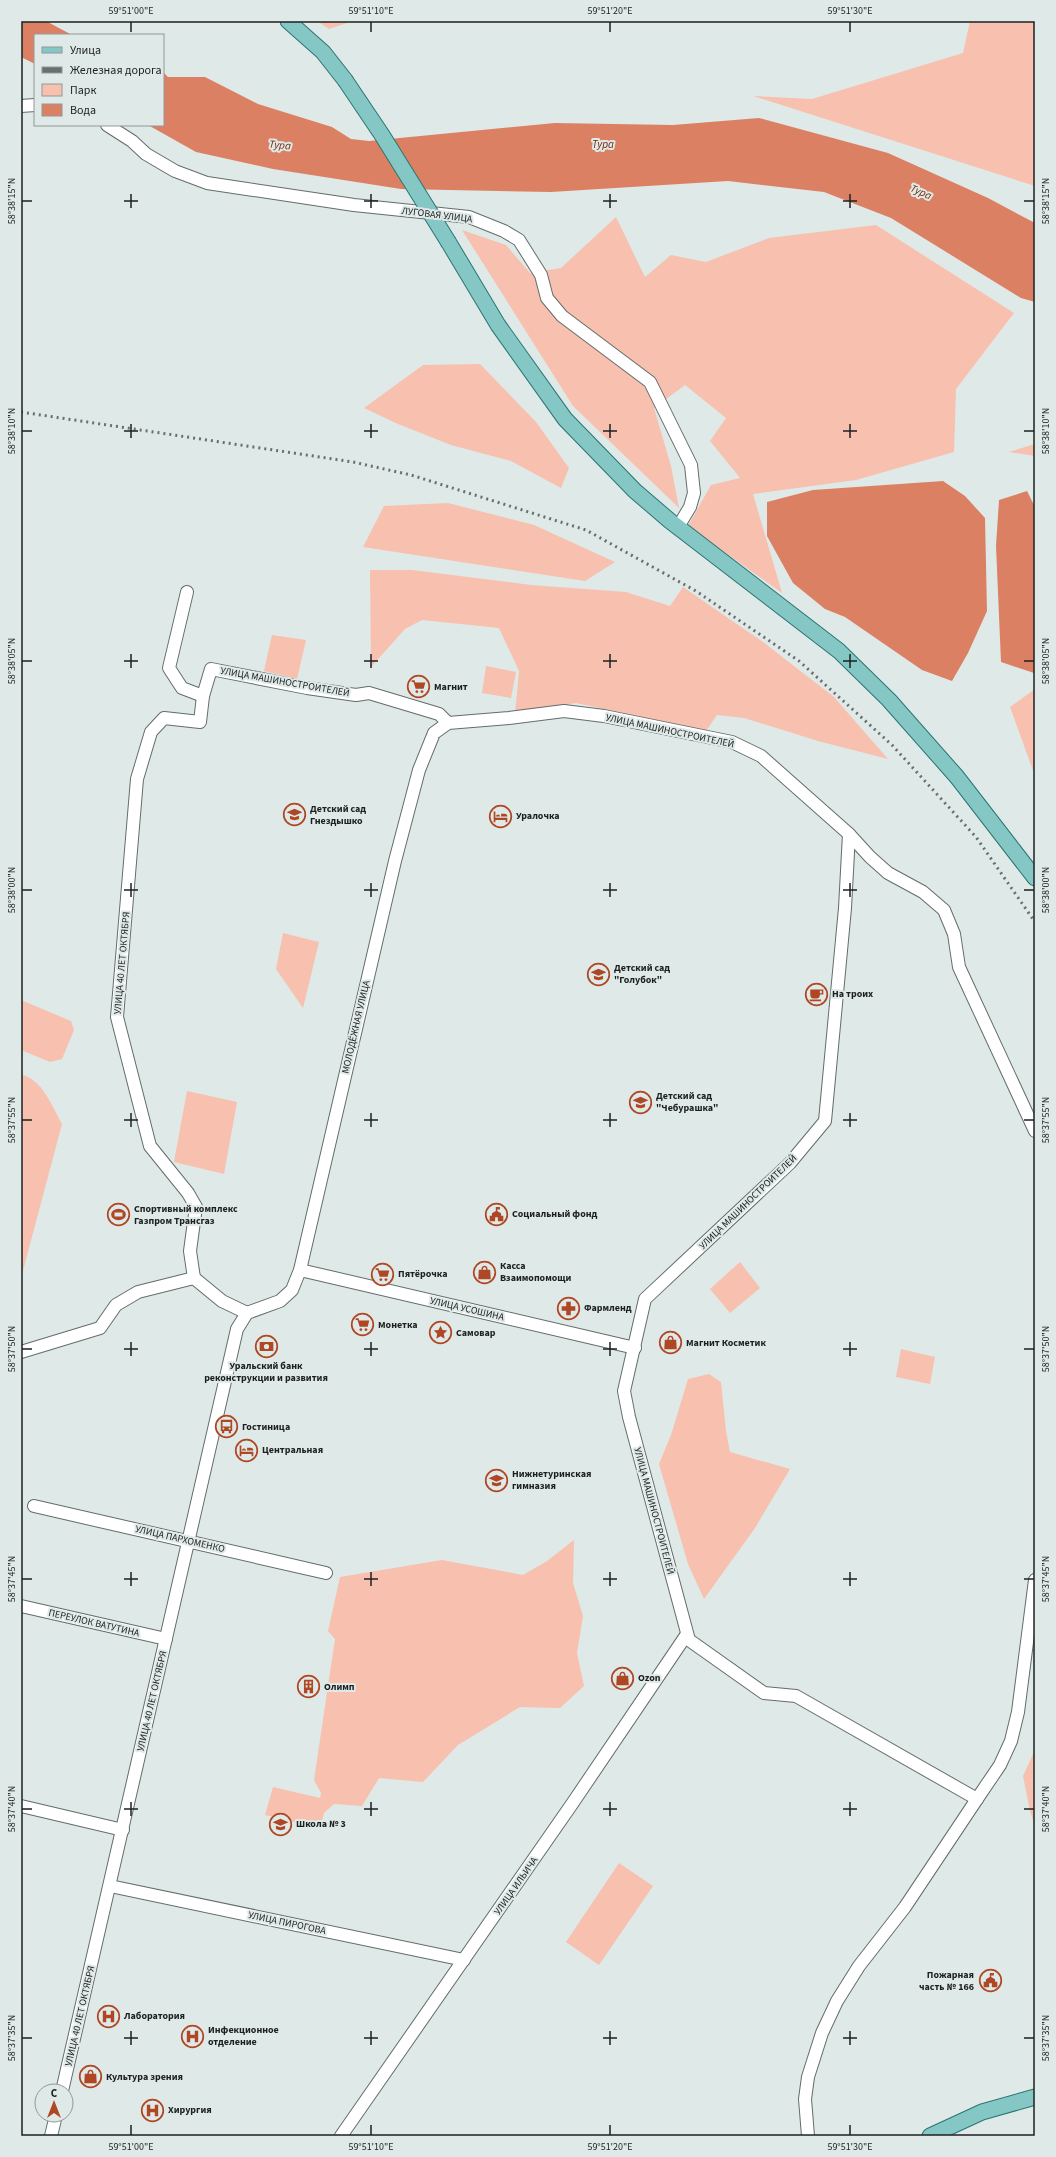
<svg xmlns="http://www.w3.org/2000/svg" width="1056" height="2157" viewBox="0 0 1056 2157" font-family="'Source Sans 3',sans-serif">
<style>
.green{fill:#f8c0ae}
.water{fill:#dc8063}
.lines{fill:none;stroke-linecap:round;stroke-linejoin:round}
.minor-casing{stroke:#646c6c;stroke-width:14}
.major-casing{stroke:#2b7472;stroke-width:17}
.minor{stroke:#fff;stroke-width:12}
.major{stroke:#84c7c5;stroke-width:15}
.rail{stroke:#696e6e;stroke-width:3;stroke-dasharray:2 4;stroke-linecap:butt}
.major-bridge-casing{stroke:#2b7472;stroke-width:17;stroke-linecap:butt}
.major-bridge{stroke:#84c7c5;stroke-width:15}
.ticks{fill:none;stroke:#1d2020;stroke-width:1.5}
.labels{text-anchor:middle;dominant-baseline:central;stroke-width:4;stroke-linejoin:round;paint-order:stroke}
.street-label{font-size:10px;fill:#1d2020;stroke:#dfe9e8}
.poi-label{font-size:10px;font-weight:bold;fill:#1d2020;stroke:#dfe9e8;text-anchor:start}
.water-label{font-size:11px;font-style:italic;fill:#782606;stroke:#dfe9e8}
.neatline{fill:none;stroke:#1d2020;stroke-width:1.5}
.ticks-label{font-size:10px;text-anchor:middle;fill:#1d2020}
</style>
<rect width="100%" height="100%" fill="#dfe9e8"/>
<g class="green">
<path d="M 317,21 L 353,21 L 329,29 Z"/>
<path d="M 970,21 L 1035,21 L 1035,186 L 753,96 L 812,99 L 963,53 Z"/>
<path d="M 616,217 L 645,277 L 671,255 L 706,262 L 769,238 L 876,225 L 1014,313 L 956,389 L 954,452 L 856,480 L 753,494 L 782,593 L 688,526 L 711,485 L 740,478 L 710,441 L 726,418 L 685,385 L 654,408 L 671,466 L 679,508 L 573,406 L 462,230 L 506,245 L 530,273 L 561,268 Z"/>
<path d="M 480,364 L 536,422 L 569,468 L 561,488 L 511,461 L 451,445 L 398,424 L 364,408 L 423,365 Z"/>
<path d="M 1035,444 L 1035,456 L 1009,452 Z"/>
<path d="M 448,503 L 534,525 L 615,562 L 585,581 L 363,547 L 384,506 Z"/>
<path d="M 370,570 L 412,570 L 531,585 L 626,592 L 670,606 L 683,587 L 763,642 L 834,697 L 888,759 L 818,741 L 744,718 L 717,715 L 706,731 L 576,703 L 515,714 L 519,671 L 499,628 L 422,620 L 405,629 L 371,667 Z"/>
<path d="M 272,635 L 306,640 L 297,679 L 264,671 Z"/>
<path d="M 486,666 L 516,672 L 511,698 L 482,693 Z"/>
<path d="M 1035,689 L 1035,776 L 1010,707 Z"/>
<path d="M 283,933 L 319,942 L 303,1008 L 276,969 Z"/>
<path d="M 21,1000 L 71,1021 L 74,1030 L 62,1059 L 50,1062 L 21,1050 Z"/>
<path d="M 21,1075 C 42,1078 53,1108 62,1124 L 21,1278 Z"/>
<path d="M 187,1091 L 237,1102 L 224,1174 L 174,1162 Z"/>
<path d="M 740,1262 L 760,1288 L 730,1313 L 710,1289 Z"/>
<path d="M 901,1349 L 935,1357 L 930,1384 L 896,1377 Z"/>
<path d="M 709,1374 L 721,1382 L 726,1431 L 730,1452 L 790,1469 L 755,1528 L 704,1599 L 688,1564 L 659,1464 L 671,1435 L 688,1379 Z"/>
<path d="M 574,1540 L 573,1583 L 583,1616 L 577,1653 L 584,1686 L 560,1708 L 520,1707 L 458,1745 L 423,1782 L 379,1778 L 362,1806 L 334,1804 L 324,1813 L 320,1828 L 265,1815 L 273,1787 L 320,1798 L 321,1793 L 314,1780 L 335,1639 L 328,1631 L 340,1577 L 442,1560 L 523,1575 L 547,1561 Z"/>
<path d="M 1035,1750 L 1035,1826 L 1030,1811 L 1023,1776 Z"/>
<path d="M 619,1863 L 653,1886 L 599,1965 L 566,1942 Z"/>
</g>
<g class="water">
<path d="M 21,21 L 46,21 L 72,35 L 35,35 L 35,64 L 21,57 Z"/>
<path d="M 163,72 L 168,77 L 205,77 L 258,104 L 332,127 L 351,139 L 369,141 L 555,123 L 673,125 L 759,118 L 888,153 L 988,198 L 1035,223 L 1035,302 L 1021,298 L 891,218 L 824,192 L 728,181 L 551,192 L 401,189 L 273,169 L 196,152 L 148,125 L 163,125 Z"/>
<path d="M 943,481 L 965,496 L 985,518 L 987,611 L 968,653 L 952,681 L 922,670 L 845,617 L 825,609 L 793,583 L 767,536 L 767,502 L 813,490 Z"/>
<path d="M 1027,491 L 1035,507 L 1034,673 L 1001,662 L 996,546 L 999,500 Z"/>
</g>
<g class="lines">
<defs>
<g id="minor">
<path d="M 21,106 L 35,105"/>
<path d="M 107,125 L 132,141 L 146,154 L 175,171 L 207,183 L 354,205 L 469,217 L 504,231 L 519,240 L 541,275 L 547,298 L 562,316 L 650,382 L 691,465 L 694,493 L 690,507 L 678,527"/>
<path d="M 187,592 L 169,668 L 182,688 L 203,696"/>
<path d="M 849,834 L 870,857 L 888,873 L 923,892 L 944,910 L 954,934 L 959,967 L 1035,1131"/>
<path d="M 300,1270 L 635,1348"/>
<path d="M 194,1278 L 190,1251 L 196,1207 L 188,1193 L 150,1146 L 117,1017 L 137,779 L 151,732 L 164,718 L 200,722 L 203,696 L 211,669 L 307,688 L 356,695 L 369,693 L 439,714 L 448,723"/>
<path d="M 194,1278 L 222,1301 L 247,1313"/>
<path d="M 21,1352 L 100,1328 L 116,1305 L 138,1292 L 194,1278"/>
<path d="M 34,1506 L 326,1573"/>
<path d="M 21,1606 L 166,1639"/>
<path d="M 21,1806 L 123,1830"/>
<path d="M 110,1886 L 464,1960"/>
<path d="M 62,2091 L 237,1329 L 247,1313 L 280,1301 L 292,1290 L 300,1270 L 395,861 L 419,770 L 434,733 L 448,723 L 509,718 L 564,711 L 604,716 L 732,742 L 761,756 L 849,834 L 845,908 L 825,1121 L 790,1163 L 645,1299 L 624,1391 L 629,1417 L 689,1640 L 764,1693 L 796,1696 L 977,1799"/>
<path d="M 51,2136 L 56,2115"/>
<path d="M 341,2136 L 572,1804 L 687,1634"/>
<path d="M 808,2136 L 805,2099 L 808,2077 L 822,2033 L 837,2001 L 859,1966 L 905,1907 L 977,1799 L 1000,1765 L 1011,1741 L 1018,1712 L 1035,1580"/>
</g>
<g id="major">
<path d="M 288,21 L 323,52 L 345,80"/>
<path d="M 449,243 L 498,325 L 565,419 L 635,491 L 670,521 L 839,651 L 889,700 L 957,777 L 1035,878"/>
<path d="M 930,2136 L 982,2112 L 1035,2097"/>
</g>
</defs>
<use href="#minor" class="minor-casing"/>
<use href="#major" class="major-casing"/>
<use href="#minor" class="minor"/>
<use href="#major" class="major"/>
<path class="rail" d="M 21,412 L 353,462 L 411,475 L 586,530 L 696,591 L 799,661 L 892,745 L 976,837 L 1035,922"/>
<defs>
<path id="major-bridge" d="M 345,80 L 382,135 L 449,243"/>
</defs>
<use href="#major-bridge" class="major-bridge-casing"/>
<use href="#major-bridge" class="major-bridge"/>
</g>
<path class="ticks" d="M 131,22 L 131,32M 371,22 L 371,32M 610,22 L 610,32M 850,22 L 850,32M 131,194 L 131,208M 371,194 L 371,208M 610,194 L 610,208M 850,194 L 850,208M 22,201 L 32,201M 124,201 L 138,201M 364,201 L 378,201M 603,201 L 617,201M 843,201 L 857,201M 1024,201 L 1034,201M 131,424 L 131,438M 371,424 L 371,438M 610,424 L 610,438M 850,424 L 850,438M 22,431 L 32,431M 124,431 L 138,431M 364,431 L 378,431M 603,431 L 617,431M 843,431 L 857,431M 1024,431 L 1034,431M 131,654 L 131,668M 371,654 L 371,668M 610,654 L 610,668M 850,654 L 850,668M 22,661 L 32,661M 124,661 L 138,661M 364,661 L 378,661M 603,661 L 617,661M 843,661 L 857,661M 1024,661 L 1034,661M 131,883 L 131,897M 371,883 L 371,897M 610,883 L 610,897M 850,883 L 850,897M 22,890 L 32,890M 124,890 L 138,890M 364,890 L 378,890M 603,890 L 617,890M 843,890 L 857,890M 1024,890 L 1034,890M 131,1113 L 131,1127M 371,1113 L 371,1127M 610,1113 L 610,1127M 850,1113 L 850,1127M 22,1120 L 32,1120M 124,1120 L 138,1120M 364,1120 L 378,1120M 603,1120 L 617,1120M 843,1120 L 857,1120M 1024,1120 L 1034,1120M 131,1342 L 131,1356M 371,1342 L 371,1356M 610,1342 L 610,1356M 850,1342 L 850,1356M 22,1349 L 32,1349M 124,1349 L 138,1349M 364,1349 L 378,1349M 603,1349 L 617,1349M 843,1349 L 857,1349M 1024,1349 L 1034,1349M 131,1572 L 131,1586M 371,1572 L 371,1586M 610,1572 L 610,1586M 850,1572 L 850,1586M 22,1579 L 32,1579M 124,1579 L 138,1579M 364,1579 L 378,1579M 603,1579 L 617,1579M 843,1579 L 857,1579M 1024,1579 L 1034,1579M 131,1802 L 131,1816M 371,1802 L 371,1816M 610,1802 L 610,1816M 850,1802 L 850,1816M 22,1809 L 32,1809M 124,1809 L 138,1809M 364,1809 L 378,1809M 603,1809 L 617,1809M 843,1809 L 857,1809M 1024,1809 L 1034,1809M 131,2031 L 131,2045M 371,2031 L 371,2045M 610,2031 L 610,2045M 850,2031 L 850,2045M 22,2038 L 32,2038M 124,2038 L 138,2038M 364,2038 L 378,2038M 603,2038 L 617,2038M 843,2038 L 857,2038M 1024,2038 L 1034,2038M 131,2125 L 131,2135M 371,2125 L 371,2135M 610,2125 L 610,2135M 850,2125 L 850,2135"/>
<defs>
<symbol id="supermarket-ring" viewBox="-11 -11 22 22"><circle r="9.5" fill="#dfe9e8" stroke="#af4724" stroke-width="1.5"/><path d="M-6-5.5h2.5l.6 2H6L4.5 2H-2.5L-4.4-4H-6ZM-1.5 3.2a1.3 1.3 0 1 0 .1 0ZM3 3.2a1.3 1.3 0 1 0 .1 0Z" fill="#af4724"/></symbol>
<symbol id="school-ring" viewBox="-11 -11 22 22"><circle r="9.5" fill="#dfe9e8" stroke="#af4724" stroke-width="1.5"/><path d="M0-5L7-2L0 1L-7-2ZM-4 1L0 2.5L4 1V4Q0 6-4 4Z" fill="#af4724"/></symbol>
<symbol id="hotel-ring" viewBox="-11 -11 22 22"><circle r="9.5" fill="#dfe9e8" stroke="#af4724" stroke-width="1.5"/><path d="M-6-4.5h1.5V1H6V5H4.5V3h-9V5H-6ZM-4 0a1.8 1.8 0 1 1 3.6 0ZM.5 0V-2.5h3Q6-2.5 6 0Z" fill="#af4724"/></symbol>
<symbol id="cafe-ring" viewBox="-11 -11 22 22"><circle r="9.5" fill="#dfe9e8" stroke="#af4724" stroke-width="1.5"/><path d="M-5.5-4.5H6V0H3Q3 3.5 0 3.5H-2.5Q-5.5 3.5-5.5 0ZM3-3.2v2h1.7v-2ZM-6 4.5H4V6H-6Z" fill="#af4724"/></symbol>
<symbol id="civic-ring" viewBox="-11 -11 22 22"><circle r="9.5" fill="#dfe9e8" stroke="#af4724" stroke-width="1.5"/><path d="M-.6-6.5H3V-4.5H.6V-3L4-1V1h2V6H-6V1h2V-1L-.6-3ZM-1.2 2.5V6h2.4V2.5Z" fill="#af4724"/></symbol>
<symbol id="stadium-ring" viewBox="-11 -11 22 22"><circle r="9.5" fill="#dfe9e8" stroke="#af4724" stroke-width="1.5"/><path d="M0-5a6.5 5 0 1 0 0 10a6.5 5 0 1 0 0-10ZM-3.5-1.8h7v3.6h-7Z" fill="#af4724"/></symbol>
<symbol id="shop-ring" viewBox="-11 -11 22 22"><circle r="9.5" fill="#dfe9e8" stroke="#af4724" stroke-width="1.5"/><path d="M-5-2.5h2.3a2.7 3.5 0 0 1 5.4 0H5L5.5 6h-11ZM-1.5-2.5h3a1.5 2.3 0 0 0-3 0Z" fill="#af4724"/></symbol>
<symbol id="pharmacy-ring" viewBox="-11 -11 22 22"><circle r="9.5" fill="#dfe9e8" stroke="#af4724" stroke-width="1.5"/><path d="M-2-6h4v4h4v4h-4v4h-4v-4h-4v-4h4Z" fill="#af4724"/></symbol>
<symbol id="sight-ring" viewBox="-11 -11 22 22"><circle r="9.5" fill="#dfe9e8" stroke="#af4724" stroke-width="1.5"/><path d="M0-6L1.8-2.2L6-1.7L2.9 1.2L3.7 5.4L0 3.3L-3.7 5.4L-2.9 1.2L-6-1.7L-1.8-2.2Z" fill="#af4724"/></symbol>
<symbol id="bank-ring" viewBox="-11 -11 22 22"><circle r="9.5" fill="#dfe9e8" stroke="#af4724" stroke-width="1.5"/><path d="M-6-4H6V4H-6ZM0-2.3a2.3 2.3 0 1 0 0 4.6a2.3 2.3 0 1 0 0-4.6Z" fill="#af4724"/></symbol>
<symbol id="bus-ring" viewBox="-11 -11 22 22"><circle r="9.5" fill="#dfe9e8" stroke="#af4724" stroke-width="1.5"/><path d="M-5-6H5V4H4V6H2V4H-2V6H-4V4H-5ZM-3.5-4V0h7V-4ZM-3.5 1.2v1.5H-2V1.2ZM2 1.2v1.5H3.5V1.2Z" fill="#af4724"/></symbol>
<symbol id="building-ring" viewBox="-11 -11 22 22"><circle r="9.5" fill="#dfe9e8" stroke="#af4724" stroke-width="1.5"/><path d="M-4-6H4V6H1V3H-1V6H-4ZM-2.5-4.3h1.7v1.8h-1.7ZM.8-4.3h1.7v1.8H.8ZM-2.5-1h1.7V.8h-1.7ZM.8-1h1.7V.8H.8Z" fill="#af4724"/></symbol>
<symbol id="hospital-ring" viewBox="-11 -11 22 22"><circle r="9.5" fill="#dfe9e8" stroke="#af4724" stroke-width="1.5"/><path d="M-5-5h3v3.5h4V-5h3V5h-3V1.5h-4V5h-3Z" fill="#af4724"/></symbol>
</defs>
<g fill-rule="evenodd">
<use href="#supermarket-ring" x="406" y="674" width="25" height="25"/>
<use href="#school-ring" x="282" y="802" width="25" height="25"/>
<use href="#hotel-ring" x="488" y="804" width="25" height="25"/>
<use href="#school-ring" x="586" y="962" width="25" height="25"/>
<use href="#cafe-ring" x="804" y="982" width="25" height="25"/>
<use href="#school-ring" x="628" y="1090" width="25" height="25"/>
<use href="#civic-ring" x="484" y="1202" width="25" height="25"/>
<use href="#stadium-ring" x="106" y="1202" width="25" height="25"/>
<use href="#shop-ring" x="472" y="1260" width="25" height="25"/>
<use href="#supermarket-ring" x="370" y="1262" width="25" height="25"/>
<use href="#pharmacy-ring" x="556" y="1296" width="25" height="25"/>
<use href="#supermarket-ring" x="350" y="1312" width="25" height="25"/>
<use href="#sight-ring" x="428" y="1320" width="25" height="25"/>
<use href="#shop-ring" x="658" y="1330" width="25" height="25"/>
<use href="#bank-ring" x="254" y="1334" width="25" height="25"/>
<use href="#bus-ring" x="214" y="1414" width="25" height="25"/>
<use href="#hotel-ring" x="234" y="1438" width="25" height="25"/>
<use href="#school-ring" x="484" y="1468" width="25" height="25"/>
<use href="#shop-ring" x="610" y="1666" width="25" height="25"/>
<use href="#building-ring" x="296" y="1674" width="25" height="25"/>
<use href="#school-ring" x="268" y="1812" width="25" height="25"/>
<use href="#civic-ring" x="978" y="1968" width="25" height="25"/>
<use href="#hospital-ring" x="96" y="2004" width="25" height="25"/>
<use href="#hospital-ring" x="180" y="2024" width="25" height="25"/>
<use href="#shop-ring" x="78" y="2064" width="25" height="25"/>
<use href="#hospital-ring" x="140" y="2098" width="25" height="25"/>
</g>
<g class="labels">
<g class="street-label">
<text transform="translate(437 215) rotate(7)">ЛУГОВАЯ УЛИЦА</text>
<text transform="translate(285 682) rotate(10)">УЛИЦА МАШИНОСТРОИТЕЛЕЙ</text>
<text transform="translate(670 731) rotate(12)">УЛИЦА МАШИНОСТРОИТЕЛЕЙ</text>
<text transform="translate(122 963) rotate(-85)">УЛИЦА 40 ЛЕТ ОКТЯБРЯ</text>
<text transform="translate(356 1027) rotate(-77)">МОЛОДЁЖНАЯ УЛИЦА</text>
<text transform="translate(748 1202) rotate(-44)">УЛИЦА МАШИНОСТРОИТЕЛЕЙ</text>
<text transform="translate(467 1309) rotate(13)">УЛИЦА УСОШИНА</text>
<text transform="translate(654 1511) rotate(75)">УЛИЦА МАШИНОСТРОИТЕЛЕЙ</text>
<text transform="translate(180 1539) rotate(13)">УЛИЦА ПАРХОМЕНКО</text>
<text transform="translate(94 1623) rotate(13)">ПЕРЕУЛОК ВАТУТИНА</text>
<text transform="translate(152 1701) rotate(-77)">УЛИЦА 40 ЛЕТ ОКТЯБРЯ</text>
<text transform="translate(516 1886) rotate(-55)">УЛИЦА ИЛЬИЧА</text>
<text transform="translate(287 1923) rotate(12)">УЛИЦА ПИРОГОВА</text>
<text transform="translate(80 2016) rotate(-77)">УЛИЦА 40 ЛЕТ ОКТЯБРЯ</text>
</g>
<g class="poi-label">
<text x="434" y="687">Магнит</text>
<text x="310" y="809">Детский сад<tspan x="310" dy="12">Гнездышко</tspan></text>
<text x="516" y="816">Уралочка</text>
<text x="614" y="968">Детский сад<tspan x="614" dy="12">"Голубок"</tspan></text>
<text x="832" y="994">На троих</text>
<text x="656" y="1096">Детский сад<tspan x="656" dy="12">"Чебурашка"</tspan></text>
<text x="134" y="1209">Спортивный комплекс<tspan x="134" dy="12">Газпром Трансгаз</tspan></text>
<text x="512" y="1214">Социальный фонд</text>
<text x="500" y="1266">Касса<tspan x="500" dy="12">Взаимопомощи</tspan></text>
<text x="398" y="1274">Пятёрочка</text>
<text x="584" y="1308">Фармленд</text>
<text x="378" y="1325">Монетка</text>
<text x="456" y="1333">Самовар</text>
<text x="686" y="1343">Магнит Косметик</text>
<text x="266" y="1366" text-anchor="middle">Уральский банк<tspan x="266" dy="12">реконструкции и развития</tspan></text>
<text x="242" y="1427">Гостиница</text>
<text x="262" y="1450">Центральная</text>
<text x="512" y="1474">Нижнетуринская<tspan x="512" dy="12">гимназия</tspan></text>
<text x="638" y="1678">Ozon</text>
<text x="324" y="1687">Олимп</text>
<text x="296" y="1824">Школа № 3</text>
<text x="974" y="1975" text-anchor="end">Пожарная<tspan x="974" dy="12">часть № 166</tspan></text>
<text x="124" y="2016">Лаборатория</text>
<text x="208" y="2030">Инфекционное<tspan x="208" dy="12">отделение</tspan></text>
<text x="106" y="2077">Культура зрения</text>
<text x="168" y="2110">Хирургия</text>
</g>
<g class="water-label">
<text x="603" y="144">Тура</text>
<text transform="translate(280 145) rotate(5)">Тура</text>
<text transform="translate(921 192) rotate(24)">Тура</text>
</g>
</g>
<rect width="1056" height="2157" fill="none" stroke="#dfe9e8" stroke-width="44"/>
<rect x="34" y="34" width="130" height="92" fill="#dfe9e8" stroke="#919998"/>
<rect x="42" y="47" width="20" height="6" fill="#84c7c5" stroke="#919998"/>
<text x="70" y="54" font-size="12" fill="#1d2020">Улица</text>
<rect x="42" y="67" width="20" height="6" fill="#696e6e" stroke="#919998"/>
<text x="70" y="74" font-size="12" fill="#1d2020">Железная дорога</text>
<rect x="42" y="84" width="20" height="12" fill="#f8c0ae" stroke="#919998"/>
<text x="70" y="94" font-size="12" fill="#1d2020">Парк</text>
<rect x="42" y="104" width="20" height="12" fill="#dc8063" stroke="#919998"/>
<text x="70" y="114" font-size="12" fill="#1d2020">Вода</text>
<g transform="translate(54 2103)"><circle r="19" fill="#dfe9e8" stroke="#919998"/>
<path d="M0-3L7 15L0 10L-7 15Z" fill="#af4724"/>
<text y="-6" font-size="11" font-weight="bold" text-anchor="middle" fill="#1d2020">С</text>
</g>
<rect x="22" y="22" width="1012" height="2113" class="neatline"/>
<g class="ticks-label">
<text x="131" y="14">59°51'00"E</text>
<text x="371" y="14">59°51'10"E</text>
<text x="610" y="14">59°51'20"E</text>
<text x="850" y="14">59°51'30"E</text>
<text transform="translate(11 201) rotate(-90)" y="4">58°38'15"N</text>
<text transform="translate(1045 201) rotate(-90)" y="4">58°38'15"N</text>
<text transform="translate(11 431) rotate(-90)" y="4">58°38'10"N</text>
<text transform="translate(1045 431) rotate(-90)" y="4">58°38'10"N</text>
<text transform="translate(11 661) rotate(-90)" y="4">58°38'05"N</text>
<text transform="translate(1045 661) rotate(-90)" y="4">58°38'05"N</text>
<text transform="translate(11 890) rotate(-90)" y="4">58°38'00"N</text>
<text transform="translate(1045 890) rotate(-90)" y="4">58°38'00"N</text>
<text transform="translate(11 1120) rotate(-90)" y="4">58°37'55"N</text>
<text transform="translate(1045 1120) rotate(-90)" y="4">58°37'55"N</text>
<text transform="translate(11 1349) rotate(-90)" y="4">58°37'50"N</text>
<text transform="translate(1045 1349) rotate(-90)" y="4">58°37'50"N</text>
<text transform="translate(11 1579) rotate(-90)" y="4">58°37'45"N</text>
<text transform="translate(1045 1579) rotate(-90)" y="4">58°37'45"N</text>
<text transform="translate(11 1809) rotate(-90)" y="4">58°37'40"N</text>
<text transform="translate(1045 1809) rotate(-90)" y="4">58°37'40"N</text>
<text transform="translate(11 2038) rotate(-90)" y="4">58°37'35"N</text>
<text transform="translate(1045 2038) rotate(-90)" y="4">58°37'35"N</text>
<text x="131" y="2150">59°51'00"E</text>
<text x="371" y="2150">59°51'10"E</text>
<text x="610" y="2150">59°51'20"E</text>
<text x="850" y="2150">59°51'30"E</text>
</g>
</svg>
